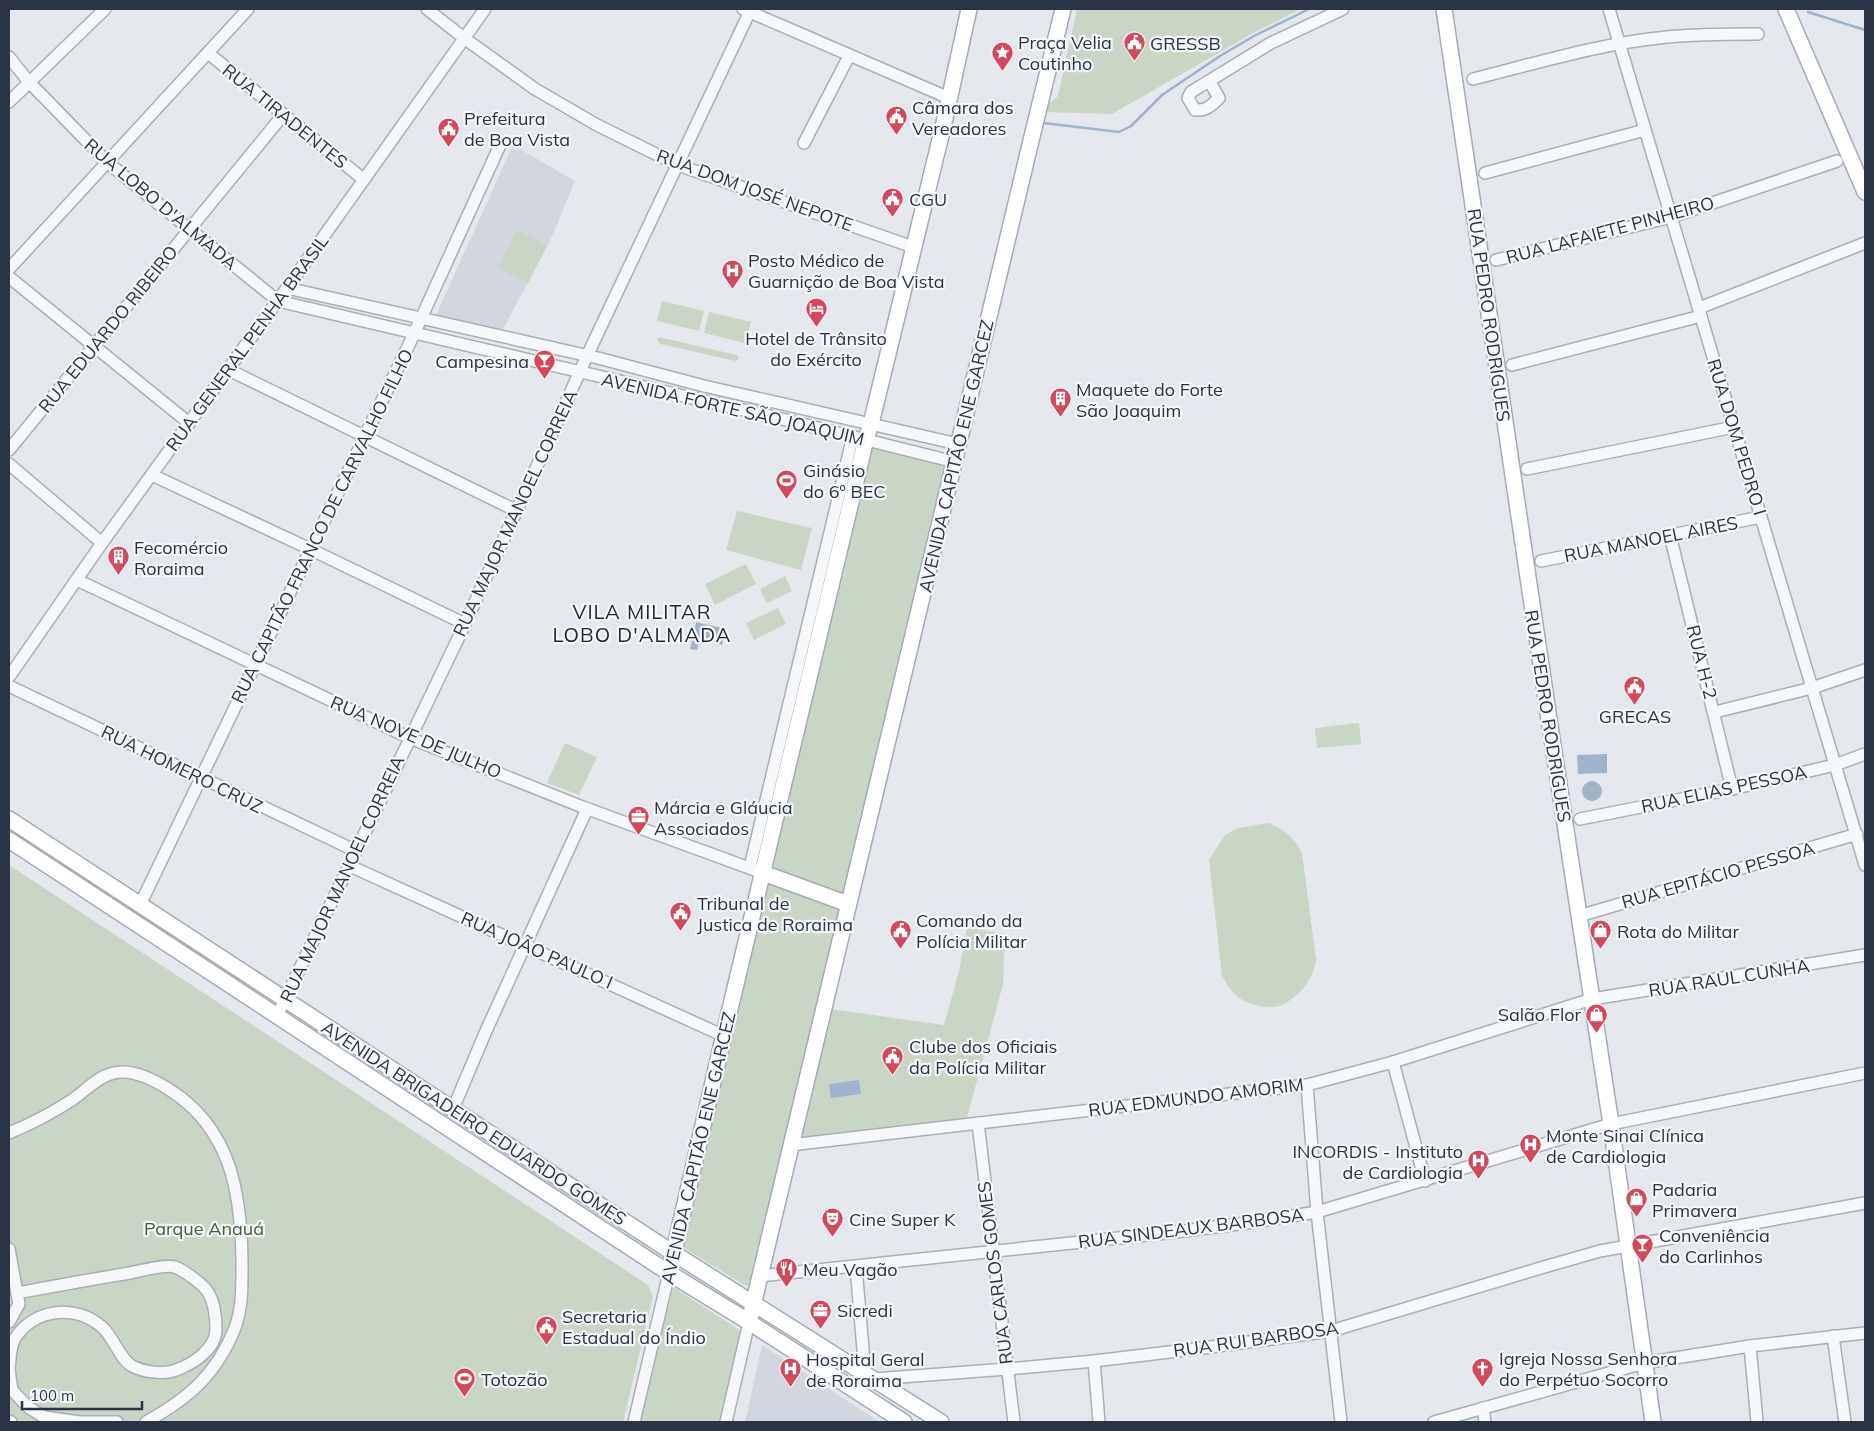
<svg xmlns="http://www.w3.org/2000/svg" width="1874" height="1431" viewBox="0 0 1874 1431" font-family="Mulish,sans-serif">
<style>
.built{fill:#d2d6de}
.green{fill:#c9d6c5}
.water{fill:#9fb4cc}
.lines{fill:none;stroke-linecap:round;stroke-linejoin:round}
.stream{stroke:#9fb4cc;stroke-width:2.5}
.minor-casing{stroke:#a9aeb7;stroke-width:14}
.major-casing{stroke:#a3abb8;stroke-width:18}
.minor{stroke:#f7f8fa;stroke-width:11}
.major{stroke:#fff;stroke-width:15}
.labels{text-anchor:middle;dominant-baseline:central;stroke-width:4.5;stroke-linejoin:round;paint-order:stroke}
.poi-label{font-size:18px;fill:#2b3445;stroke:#f4f6f9;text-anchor:start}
.street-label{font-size:18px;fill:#2b3445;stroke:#f4f6f9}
.park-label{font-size:18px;fill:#3f6138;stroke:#f4f6f9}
.quarter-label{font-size:20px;letter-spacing:1px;fill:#1d2536;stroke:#f4f6f9}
</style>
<rect width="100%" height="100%" fill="#e4e7ec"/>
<g class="built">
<path d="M 513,145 L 575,181 L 550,241 L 502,331 L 436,315 Z"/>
<path d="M 762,1345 L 878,1421 L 880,1422 L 745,1422 Z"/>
</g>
<g class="green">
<path d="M 1077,9 L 1301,9 L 1255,32 L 1112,114 L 1044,112 L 1045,108 L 1058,96 Z"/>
<path d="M 517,230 L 547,245 L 528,283 L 498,268 Z"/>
<path d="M 662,301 L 704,311 L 699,331 L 657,321 Z"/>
<path d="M 709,312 L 751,322 L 745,343 L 704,333 Z"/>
<path d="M 659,337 L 737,355 L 739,358 L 736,361 L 660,344 L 657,340 Z"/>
<path d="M 866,439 L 955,462 L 896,679 L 792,1110 L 792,1118 L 753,1284 L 746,1286 L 681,1246 Z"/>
<path d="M 737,511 L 812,528 L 801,570 L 726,550 Z"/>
<path d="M 746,564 L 756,584 L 715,605 L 705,584 Z"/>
<path d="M 785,576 L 792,591 L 767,603 L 760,589 Z"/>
<path d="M 778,608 L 786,624 L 754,640 L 746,623 Z"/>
<path d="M 1359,723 L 1361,744 L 1317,748 L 1315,728 Z"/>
<path d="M 565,743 L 597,757 L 579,795 L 547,783 Z"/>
<path d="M 1268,823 C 1283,828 1295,838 1302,853 L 1316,959 C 1314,979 1298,999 1279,1006 C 1268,1009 1251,1005 1241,999 C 1233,995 1227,984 1222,976 L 1209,860 L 1225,835 L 1238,828 Z"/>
<path d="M 9,865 L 648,1285 L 653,1297 L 623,1422 L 9,1422 Z"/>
<path d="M 967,927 L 1005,934 L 1003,984 L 965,1125 L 790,1145 L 823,1008 L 944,1025 L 959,971 Z"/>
<path d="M 673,1287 L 741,1331 L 720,1422 L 640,1422 Z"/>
</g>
<g class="water">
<path d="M 696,622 L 726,629 L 722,645 L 700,639 L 697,650 L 690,649 Z"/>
<path d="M 1607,754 L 1607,773 L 1578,774 L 1577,755 Z"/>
<circle cx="1592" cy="791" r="10"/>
<path d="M 859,1080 L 861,1094 L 831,1098 L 829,1084 Z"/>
</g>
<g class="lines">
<g class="stream">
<path d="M 1808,12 L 1865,30"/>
<path d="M 1044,123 L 1119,132 L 1131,126 L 1162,95 L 1220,56 L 1254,36 L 1309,9"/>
</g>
<defs>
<g id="minor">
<path d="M 427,9 L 464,38 L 535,89 L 597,125 L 678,165 L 913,247"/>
<path d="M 743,9 L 949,98"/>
<path d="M 1609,9 L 1865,865"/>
<path d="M 208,53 L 363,179"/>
<path d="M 9,57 L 29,82 L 107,162 L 278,301 L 786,420 L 955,462"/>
<path d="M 1473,79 C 1537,63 1602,43 1667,37 C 1697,34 1728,34 1758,34"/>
<path d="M 1210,82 L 1219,98 C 1211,106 1206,111 1195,110 L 1188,98 L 1191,92 L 1271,43 L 1343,9"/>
<path d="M 9,102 L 105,9"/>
<path d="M 804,143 L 849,56"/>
<path d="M 1485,173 L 1645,130"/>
<path d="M 1496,260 L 1671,217 L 1837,161"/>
<path d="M 9,269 L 248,9"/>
<path d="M 9,277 L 189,423"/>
<path d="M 287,288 L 598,358 L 704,386 L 958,444"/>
<path d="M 1699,308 L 1865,243"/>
<path d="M 1512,365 L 1701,316"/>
<path d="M 229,370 L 517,511"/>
<path d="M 9,450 L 283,115"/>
<path d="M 9,464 L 102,543"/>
<path d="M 1527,469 L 1734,427"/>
<path d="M 152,475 L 310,549 L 465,624"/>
<path d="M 1670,535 L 1732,789"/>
<path d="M 1541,561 L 1761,517"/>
<path d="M 77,580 L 410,738 L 580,806 L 763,873"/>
<path d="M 9,677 L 102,543 L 287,288 L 485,9"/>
<path d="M 9,686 L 356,851"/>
<path d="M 1715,712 L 1812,688 L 1865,670"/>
<path d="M 1580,819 L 1732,789 L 1835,765 L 1865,754"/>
<path d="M 350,866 L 724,1036"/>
<path d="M 750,867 L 853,436"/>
<path d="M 140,905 L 414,334 L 500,145"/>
<path d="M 1579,916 L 1857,834"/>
<path d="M 277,1016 L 465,624 L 587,356 L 751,9"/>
<path d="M 1393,1062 L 1425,1181"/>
<path d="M 1307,1085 L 1317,1212 L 1341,1422"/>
<path d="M 453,1109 L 486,1031 L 587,809"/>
<path d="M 978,1123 L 1014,1422"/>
<path d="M 9,1133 C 31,1124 52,1113 72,1100 C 88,1089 100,1073 121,1072 C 138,1071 156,1081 170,1090 C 231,1129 241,1193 242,1260 C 242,1282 243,1306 235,1328 C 216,1375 189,1398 146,1422"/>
<path d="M 790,1145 L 1307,1085 L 1393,1062 L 1592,999 L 1865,955"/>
<path d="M 9,1249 L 19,1304 L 9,1322"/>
<path d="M 856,1267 L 865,1373"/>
<path d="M 759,1276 L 1176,1232 L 1254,1222 L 1317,1212 L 1611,1124 L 1865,1073"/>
<path d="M 1833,1336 L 1845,1422"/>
<path d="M 1750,1346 L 1757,1422"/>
<path d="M 1094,1361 L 1099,1422"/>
<path d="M 9,1370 C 10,1361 10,1348 14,1340 C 32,1309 75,1303 102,1327 C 113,1336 119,1358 132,1366 C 143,1372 164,1375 176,1370 C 193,1364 216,1349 216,1329 C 216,1318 214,1302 208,1292 C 203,1284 183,1270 175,1267 C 165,1264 140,1271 130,1273 C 92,1279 55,1286 17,1293"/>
<path d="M 9,1370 L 12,1390 L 28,1407 L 44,1417 L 80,1422 L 117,1422"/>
<path d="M 874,1379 L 1007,1369 L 1094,1361 L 1203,1348 L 1331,1331 L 1544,1267 L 1600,1251 L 1865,1203"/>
<path d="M 1483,1408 L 1485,1422"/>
<path d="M 9,1421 L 11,1422"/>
<path d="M 634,1422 L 669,1273"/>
<path d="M 726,1422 L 749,1322"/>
<path d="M 1434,1422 L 1644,1363 L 1750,1346 L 1865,1333"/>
</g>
<g id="major">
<path d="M 1444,9 L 1550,726 L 1611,1124 L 1653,1422"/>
<path d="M 1786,9 L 1865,192"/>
<path d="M 9,819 L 667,1249 L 941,1422"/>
<path d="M 9,840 L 669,1273 L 749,1322 L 904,1422"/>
<path d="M 763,873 L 848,904"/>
<path d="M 669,1273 L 725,1030 L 866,439 L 871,424 L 944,123 L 969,9"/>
<path d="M 749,1322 L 1029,149 L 1063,9"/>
</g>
</defs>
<use href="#minor" class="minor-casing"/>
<use href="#major" class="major-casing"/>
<use href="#minor" class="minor"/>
<use href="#major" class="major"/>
</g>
<defs>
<symbol id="civic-pin" viewBox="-11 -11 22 30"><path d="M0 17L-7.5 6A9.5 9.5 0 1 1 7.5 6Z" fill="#d1495b" stroke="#f4f6f9"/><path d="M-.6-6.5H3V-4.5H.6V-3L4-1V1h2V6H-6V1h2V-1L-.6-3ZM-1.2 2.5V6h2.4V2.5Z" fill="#fff"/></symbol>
<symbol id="sight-pin" viewBox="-11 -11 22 30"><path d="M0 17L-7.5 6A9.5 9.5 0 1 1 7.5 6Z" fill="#d1495b" stroke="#f4f6f9"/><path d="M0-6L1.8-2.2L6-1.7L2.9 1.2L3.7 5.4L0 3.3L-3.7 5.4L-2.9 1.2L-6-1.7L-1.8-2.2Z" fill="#fff"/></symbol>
<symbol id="hospital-pin" viewBox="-11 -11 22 30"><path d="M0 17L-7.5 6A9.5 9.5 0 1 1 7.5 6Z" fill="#d1495b" stroke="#f4f6f9"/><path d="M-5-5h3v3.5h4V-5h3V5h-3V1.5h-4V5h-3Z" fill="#fff"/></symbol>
<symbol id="hotel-pin" viewBox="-11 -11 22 30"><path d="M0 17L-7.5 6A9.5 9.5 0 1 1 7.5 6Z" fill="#d1495b" stroke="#f4f6f9"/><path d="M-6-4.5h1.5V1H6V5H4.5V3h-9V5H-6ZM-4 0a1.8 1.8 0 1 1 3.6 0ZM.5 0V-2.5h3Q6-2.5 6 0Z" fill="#fff"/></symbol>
<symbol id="bar-pin" viewBox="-11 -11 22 30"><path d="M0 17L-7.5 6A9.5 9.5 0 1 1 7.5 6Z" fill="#d1495b" stroke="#f4f6f9"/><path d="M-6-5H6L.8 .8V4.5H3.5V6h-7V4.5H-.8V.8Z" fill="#fff"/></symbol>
<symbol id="building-pin" viewBox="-11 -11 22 30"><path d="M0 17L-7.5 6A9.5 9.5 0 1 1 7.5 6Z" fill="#d1495b" stroke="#f4f6f9"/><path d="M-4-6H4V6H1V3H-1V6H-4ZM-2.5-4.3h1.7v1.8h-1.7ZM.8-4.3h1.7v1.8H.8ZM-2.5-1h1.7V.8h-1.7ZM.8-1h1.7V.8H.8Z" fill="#fff"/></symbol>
<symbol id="stadium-pin" viewBox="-11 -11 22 30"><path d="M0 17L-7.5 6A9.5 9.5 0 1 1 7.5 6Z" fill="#d1495b" stroke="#f4f6f9"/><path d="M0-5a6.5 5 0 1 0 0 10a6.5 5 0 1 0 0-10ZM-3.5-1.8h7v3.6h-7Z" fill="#fff"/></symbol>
<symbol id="office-pin" viewBox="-11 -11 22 30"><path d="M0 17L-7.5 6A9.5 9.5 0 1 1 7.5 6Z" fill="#d1495b" stroke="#f4f6f9"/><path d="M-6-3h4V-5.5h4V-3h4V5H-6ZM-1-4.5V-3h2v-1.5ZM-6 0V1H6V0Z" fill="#fff"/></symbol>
<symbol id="shop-pin" viewBox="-11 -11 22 30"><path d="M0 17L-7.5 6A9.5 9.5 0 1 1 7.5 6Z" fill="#d1495b" stroke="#f4f6f9"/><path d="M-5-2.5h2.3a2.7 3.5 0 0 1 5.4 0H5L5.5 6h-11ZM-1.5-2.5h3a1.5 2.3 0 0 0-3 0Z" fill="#fff"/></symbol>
<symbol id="theatre-pin" viewBox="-11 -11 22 30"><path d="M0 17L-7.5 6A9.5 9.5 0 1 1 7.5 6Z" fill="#d1495b" stroke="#f4f6f9"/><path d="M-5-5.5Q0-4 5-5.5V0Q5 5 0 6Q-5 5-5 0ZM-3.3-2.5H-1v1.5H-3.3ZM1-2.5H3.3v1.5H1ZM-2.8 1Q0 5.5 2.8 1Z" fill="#fff"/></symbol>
<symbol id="restaurant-pin" viewBox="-11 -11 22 30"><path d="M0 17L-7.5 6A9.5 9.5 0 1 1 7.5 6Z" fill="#d1495b" stroke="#f4f6f9"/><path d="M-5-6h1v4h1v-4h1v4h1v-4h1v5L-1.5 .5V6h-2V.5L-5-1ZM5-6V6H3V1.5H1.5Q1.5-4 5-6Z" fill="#fff"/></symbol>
<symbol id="church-pin" viewBox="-11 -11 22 30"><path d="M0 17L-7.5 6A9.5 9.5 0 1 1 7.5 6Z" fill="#d1495b" stroke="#f4f6f9"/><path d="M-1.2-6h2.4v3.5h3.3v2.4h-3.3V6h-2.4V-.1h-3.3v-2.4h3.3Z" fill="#fff"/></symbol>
</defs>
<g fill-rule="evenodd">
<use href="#civic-pin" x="1122" y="30" width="25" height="34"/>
<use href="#sight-pin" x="990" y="40" width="25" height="34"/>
<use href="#civic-pin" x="884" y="104" width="25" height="34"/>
<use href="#civic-pin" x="436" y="116" width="25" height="34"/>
<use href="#civic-pin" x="880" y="186" width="25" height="34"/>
<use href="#hospital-pin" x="720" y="258" width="25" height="34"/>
<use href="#hotel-pin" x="804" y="296" width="25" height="34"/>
<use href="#bar-pin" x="532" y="348" width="25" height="34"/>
<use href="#building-pin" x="1048" y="386" width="25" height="34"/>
<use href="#stadium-pin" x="774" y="468" width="25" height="34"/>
<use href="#building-pin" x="106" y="544" width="25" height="34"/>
<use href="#civic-pin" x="1622" y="674" width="25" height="34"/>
<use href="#office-pin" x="626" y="804" width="25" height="34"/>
<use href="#civic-pin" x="668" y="900" width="25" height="34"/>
<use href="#civic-pin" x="888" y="918" width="25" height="34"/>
<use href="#shop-pin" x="1588" y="918" width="25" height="34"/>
<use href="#shop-pin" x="1584" y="1002" width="25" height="34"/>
<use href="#civic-pin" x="880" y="1044" width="25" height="34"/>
<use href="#hospital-pin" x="1518" y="1132" width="25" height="34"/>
<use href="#hospital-pin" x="1466" y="1148" width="25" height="34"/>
<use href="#shop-pin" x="1624" y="1186" width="25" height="34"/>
<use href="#theatre-pin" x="820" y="1206" width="25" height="34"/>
<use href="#bar-pin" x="1630" y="1232" width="25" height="34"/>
<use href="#restaurant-pin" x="774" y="1256" width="25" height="34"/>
<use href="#office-pin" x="808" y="1298" width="25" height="34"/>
<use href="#civic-pin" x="534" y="1314" width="25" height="34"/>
<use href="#church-pin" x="1470" y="1356" width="25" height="34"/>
<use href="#hospital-pin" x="778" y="1356" width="25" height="34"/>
<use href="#stadium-pin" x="452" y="1366" width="25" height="34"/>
</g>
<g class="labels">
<g class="poi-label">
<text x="1018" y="42">Praça Velia<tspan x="1018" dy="21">Coutinho</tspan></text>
<text x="1150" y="43">GRESSB</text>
<text x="912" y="107">Câmara dos<tspan x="912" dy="21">Vereadores</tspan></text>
<text x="464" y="118">Prefeitura<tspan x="464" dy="21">de Boa Vista</tspan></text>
<text x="909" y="199">CGU</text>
<text x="748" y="260">Posto Médico de<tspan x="748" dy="21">Guarnição de Boa Vista</tspan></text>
<text x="816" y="338" text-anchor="middle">Hotel de Trânsito<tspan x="816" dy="21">do Exército</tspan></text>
<text x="529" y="361" text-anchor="end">Campesina</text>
<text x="1076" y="389">Maquete do Forte<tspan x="1076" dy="21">São Joaquim</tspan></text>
<text x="803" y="470">Ginásio<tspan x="803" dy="21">do 6º BEC</tspan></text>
<text x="134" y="547">Fecomércio<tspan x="134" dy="21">Roraima</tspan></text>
<text x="1635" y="716" text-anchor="middle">GRECAS</text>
<text x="654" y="807">Márcia e Gláucia<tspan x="654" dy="21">Associados</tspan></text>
<text x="697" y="903">Tribunal de<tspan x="697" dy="21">Justica de Roraima</tspan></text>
<text x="916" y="920">Comando da<tspan x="916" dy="21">Polícia Militar</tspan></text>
<text x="1617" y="931">Rota do Militar</text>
<text x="1581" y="1014" text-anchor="end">Salão Flor</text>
<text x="909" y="1046">Clube dos Oficiais<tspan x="909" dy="21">da Polícia Militar</tspan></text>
<text x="1546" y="1135">Monte Sinai Clínica<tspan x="1546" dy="21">de Cardiologia</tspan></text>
<text x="1463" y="1151" text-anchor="end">INCORDIS - Instituto<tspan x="1463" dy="21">de Cardiologia</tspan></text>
<text x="1652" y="1189">Padaria<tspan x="1652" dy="21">Primavera</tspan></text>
<text x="849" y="1219">Cine Super K</text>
<text x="1659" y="1235">Conveniência<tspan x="1659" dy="21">do Carlinhos</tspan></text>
<text x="803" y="1269">Meu Vagão</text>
<text x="837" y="1310">Sicredi</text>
<text x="562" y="1316">Secretaria<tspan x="562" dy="21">Estadual do Índio</tspan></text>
<text x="1499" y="1358">Igreja Nossa Senhora<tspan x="1499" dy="21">do Perpétuo Socorro</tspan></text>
<text x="806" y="1359">Hospital Geral<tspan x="806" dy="21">de Roraima</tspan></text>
<text x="481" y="1379">Totozão</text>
</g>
<g class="street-label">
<text transform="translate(285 116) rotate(39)">RUA TIRADENTES</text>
<text transform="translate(755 190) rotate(20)">RUA DOM JOSÉ NEPOTE</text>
<text transform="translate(161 204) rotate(40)">RUA LOBO D'ALMADA</text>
<text transform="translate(1610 230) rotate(-15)">RUA LAFAIETE PINHEIRO</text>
<text transform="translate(1489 315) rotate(82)">RUA PEDRO RODRIGUES</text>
<text transform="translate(108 329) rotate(-51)">RUA EDUARDO RIBEIRO</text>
<text transform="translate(247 343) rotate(-54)">RUA GENERAL PENHA BRASIL</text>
<text transform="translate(733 409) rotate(13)">AVENIDA FORTE SÃO JOAQUIM</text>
<text transform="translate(1737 437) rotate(73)">RUA DOM PEDRO I</text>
<text transform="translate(956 456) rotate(-77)">AVENIDA CAPITÃO ENE GARCEZ</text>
<text transform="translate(515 513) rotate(-65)">RUA MAJOR MANOEL CORREIA</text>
<text transform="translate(322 526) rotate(-64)">RUA CAPITÃO FRANCO DE CARVALHO FILHO</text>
<text transform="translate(1651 539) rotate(-11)">RUA MANOEL AIRES</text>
<text transform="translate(1702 662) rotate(76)">RUA H-2</text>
<text transform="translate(1548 716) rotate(81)">RUA PEDRO RODRIGUES</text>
<text transform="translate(416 737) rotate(23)">RUA NOVE DE JULHO</text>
<text transform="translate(182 769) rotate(26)">RUA HOMERO CRUZ</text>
<text transform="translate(1724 789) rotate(-12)">RUA ELIAS PESSOA</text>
<text transform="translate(1718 875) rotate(-16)">RUA EPITÁCIO PESSOA</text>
<text transform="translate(342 879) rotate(-65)">RUA MAJOR MANOEL CORREIA</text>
<text transform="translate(537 950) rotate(24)">RUA JOÃO PAULO I</text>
<text transform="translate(1729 978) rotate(-9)">RUA RAUL CUNHA</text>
<text transform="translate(1196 1097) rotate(-7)">RUA EDMUNDO AMORIM</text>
<text transform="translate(474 1123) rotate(33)">AVENIDA BRIGADEIRO EDUARDO GOMES</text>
<text transform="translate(698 1148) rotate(-77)">AVENIDA CAPITÃO ENE GARCEZ</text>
<text transform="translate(1191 1228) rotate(-7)">RUA SINDEAUX BARBOSA</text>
<text transform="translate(995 1273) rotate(-97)">RUA CARLOS GOMES</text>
<text transform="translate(1256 1339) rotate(-8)">RUA RUI BARBOSA</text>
</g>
<g class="park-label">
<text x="204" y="1228">Parque Anauá</text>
</g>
<g class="quarter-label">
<text x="642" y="611">VILA MILITAR<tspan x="642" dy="23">LOBO D'ALMADA</tspan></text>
</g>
</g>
<rect width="1874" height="1431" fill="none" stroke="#2b3445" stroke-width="20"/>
<path d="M22 1401v8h120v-8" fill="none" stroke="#2b3445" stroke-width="2.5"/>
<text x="30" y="1401" font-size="15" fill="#2b3445" stroke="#f4f6f9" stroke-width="4" paint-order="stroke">100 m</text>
</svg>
